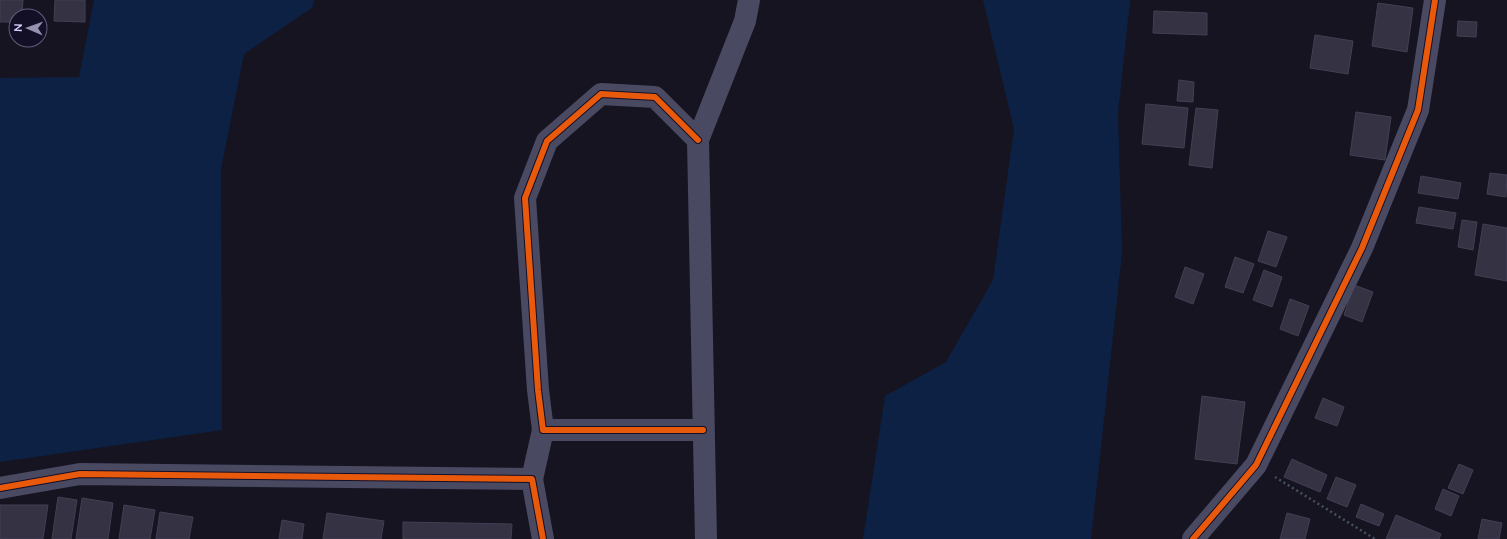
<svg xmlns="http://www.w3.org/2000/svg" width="1507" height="539" viewBox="0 0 1507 539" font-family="Mulish,sans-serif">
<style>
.water{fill:#0d2144}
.building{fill:#343243;stroke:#433f54}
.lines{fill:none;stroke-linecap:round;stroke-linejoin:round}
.path{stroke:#44505f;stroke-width:2.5;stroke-dasharray:2 3;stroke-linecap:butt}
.street{stroke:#4a4962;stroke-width:22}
.cycleway-casing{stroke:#130f26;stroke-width:8}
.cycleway{stroke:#e8590c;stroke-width:6}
</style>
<rect width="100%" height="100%" fill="#161421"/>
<g class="water">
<path d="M 94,0 L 314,0 L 313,7 L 244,54 L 221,169 L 222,430 L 0,462 L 0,78 L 79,77 Z"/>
<path d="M 983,0 L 1130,0 L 1118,114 L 1122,253 L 1091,539 L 863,539 L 885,396 L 946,362 L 993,280 L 1014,129 Z"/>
</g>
<g class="building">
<path d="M 0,0 L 23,0 L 22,16 L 16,16 L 16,22 L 0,22 Z"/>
<path d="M 55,0 L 85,0 L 85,22 L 54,21 Z"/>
<path d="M 1378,3 L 1413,8 L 1407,52 L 1372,46 Z"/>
<path d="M 1154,11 L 1207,13 L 1207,35 L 1153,33 Z"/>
<path d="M 1458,21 L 1477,22 L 1476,37 L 1457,36 Z"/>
<path d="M 1315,35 L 1353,41 L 1348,74 L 1310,68 Z"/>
<path d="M 1179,80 L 1194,82 L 1193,102 L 1177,101 Z"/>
<path d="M 1146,104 L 1188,108 L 1184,148 L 1142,144 Z"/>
<path d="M 1196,108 L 1218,110 L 1212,168 L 1189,165 Z"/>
<path d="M 1356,112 L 1391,117 L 1385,160 L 1350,155 Z"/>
<path d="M 1490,173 L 1507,175 L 1506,197 L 1487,194 Z"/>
<path d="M 1421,176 L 1461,183 L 1458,199 L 1418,193 Z"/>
<path d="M 1419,207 L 1456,213 L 1453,229 L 1416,223 Z"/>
<path d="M 1462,220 L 1477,222 L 1473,250 L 1458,247 Z"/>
<path d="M 1483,224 L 1507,228 L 1507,281 L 1475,275 Z"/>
<path d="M 1268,231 L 1287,237 L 1276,267 L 1258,261 Z"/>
<path d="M 1235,257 L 1254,264 L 1243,293 L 1225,287 Z"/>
<path d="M 1185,267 L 1204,274 L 1193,304 L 1175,297 Z"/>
<path d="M 1264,270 L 1282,277 L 1272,307 L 1253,300 Z"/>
<path d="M 1354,285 L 1373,292 L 1362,322 L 1344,315 Z"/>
<path d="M 1290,299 L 1309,306 L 1298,336 L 1280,329 Z"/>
<path d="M 1202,396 L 1245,402 L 1237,464 L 1195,459 Z"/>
<path d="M 1323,398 L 1344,407 L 1337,426 L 1315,418 Z"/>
<path d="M 1292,459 L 1327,475 L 1320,492 L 1284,477 Z"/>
<path d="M 1459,464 L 1473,470 L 1463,494 L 1448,488 Z"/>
<path d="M 1336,477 L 1356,485 L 1347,507 L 1327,499 Z"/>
<path d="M 1443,489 L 1459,496 L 1451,516 L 1435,509 Z"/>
<path d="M 58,497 L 77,500 L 71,539 L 52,539 Z"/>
<path d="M 82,498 L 113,503 L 108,539 L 76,539 Z"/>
<path d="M 1361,504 L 1384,514 L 1379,526 L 1356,517 Z"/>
<path d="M 0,505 L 48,505 L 43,539 L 0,539 Z"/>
<path d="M 124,505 L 155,510 L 150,539 L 119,539 Z"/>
<path d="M 160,512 L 193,517 L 189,539 L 156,539 Z"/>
<path d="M 327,513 L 384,521 L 381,539 L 323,539 Z"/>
<path d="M 1287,513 L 1310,519 L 1305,539 L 1280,539 Z"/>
<path d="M 1396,515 L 1441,534 L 1439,539 L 1386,539 Z"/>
<path d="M 1482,519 L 1502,523 L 1499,539 L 1478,539 Z"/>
<path d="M 282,520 L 304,524 L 302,539 L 279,539 Z"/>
<path d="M 403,522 L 512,524 L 511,539 L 403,539 Z"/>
</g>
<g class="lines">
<path class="path" d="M 1275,477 L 1375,539"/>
<g class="street">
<path d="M 698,140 L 655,97 L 601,94 L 547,141 L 525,198 L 538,390 L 543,430 L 703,430"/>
<path d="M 532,479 L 543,430"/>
<path d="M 0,488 L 80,474 L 532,479 L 543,539"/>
<path d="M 706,539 L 698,140 L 745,21 L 749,0"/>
<path d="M 1193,539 L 1256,465 L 1362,248 L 1418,110 L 1435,0"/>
</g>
<defs>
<g id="cycleway">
<path d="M 698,140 L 655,97 L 601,94 L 547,141 L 525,198 L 538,390 L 543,430 L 703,430"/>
<path d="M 0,488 L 80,474 L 532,479 L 543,539"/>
<path d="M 1193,539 L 1256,465 L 1362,248 L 1418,110 L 1435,0"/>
</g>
</defs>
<use href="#cycleway" class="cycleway-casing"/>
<use href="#cycleway" class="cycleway"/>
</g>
<g transform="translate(28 28) rotate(272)"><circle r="19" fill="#130f26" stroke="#625e7d"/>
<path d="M0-3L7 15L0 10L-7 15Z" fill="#9591b1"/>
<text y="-6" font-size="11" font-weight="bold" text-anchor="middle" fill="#d9d4ff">N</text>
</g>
</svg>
